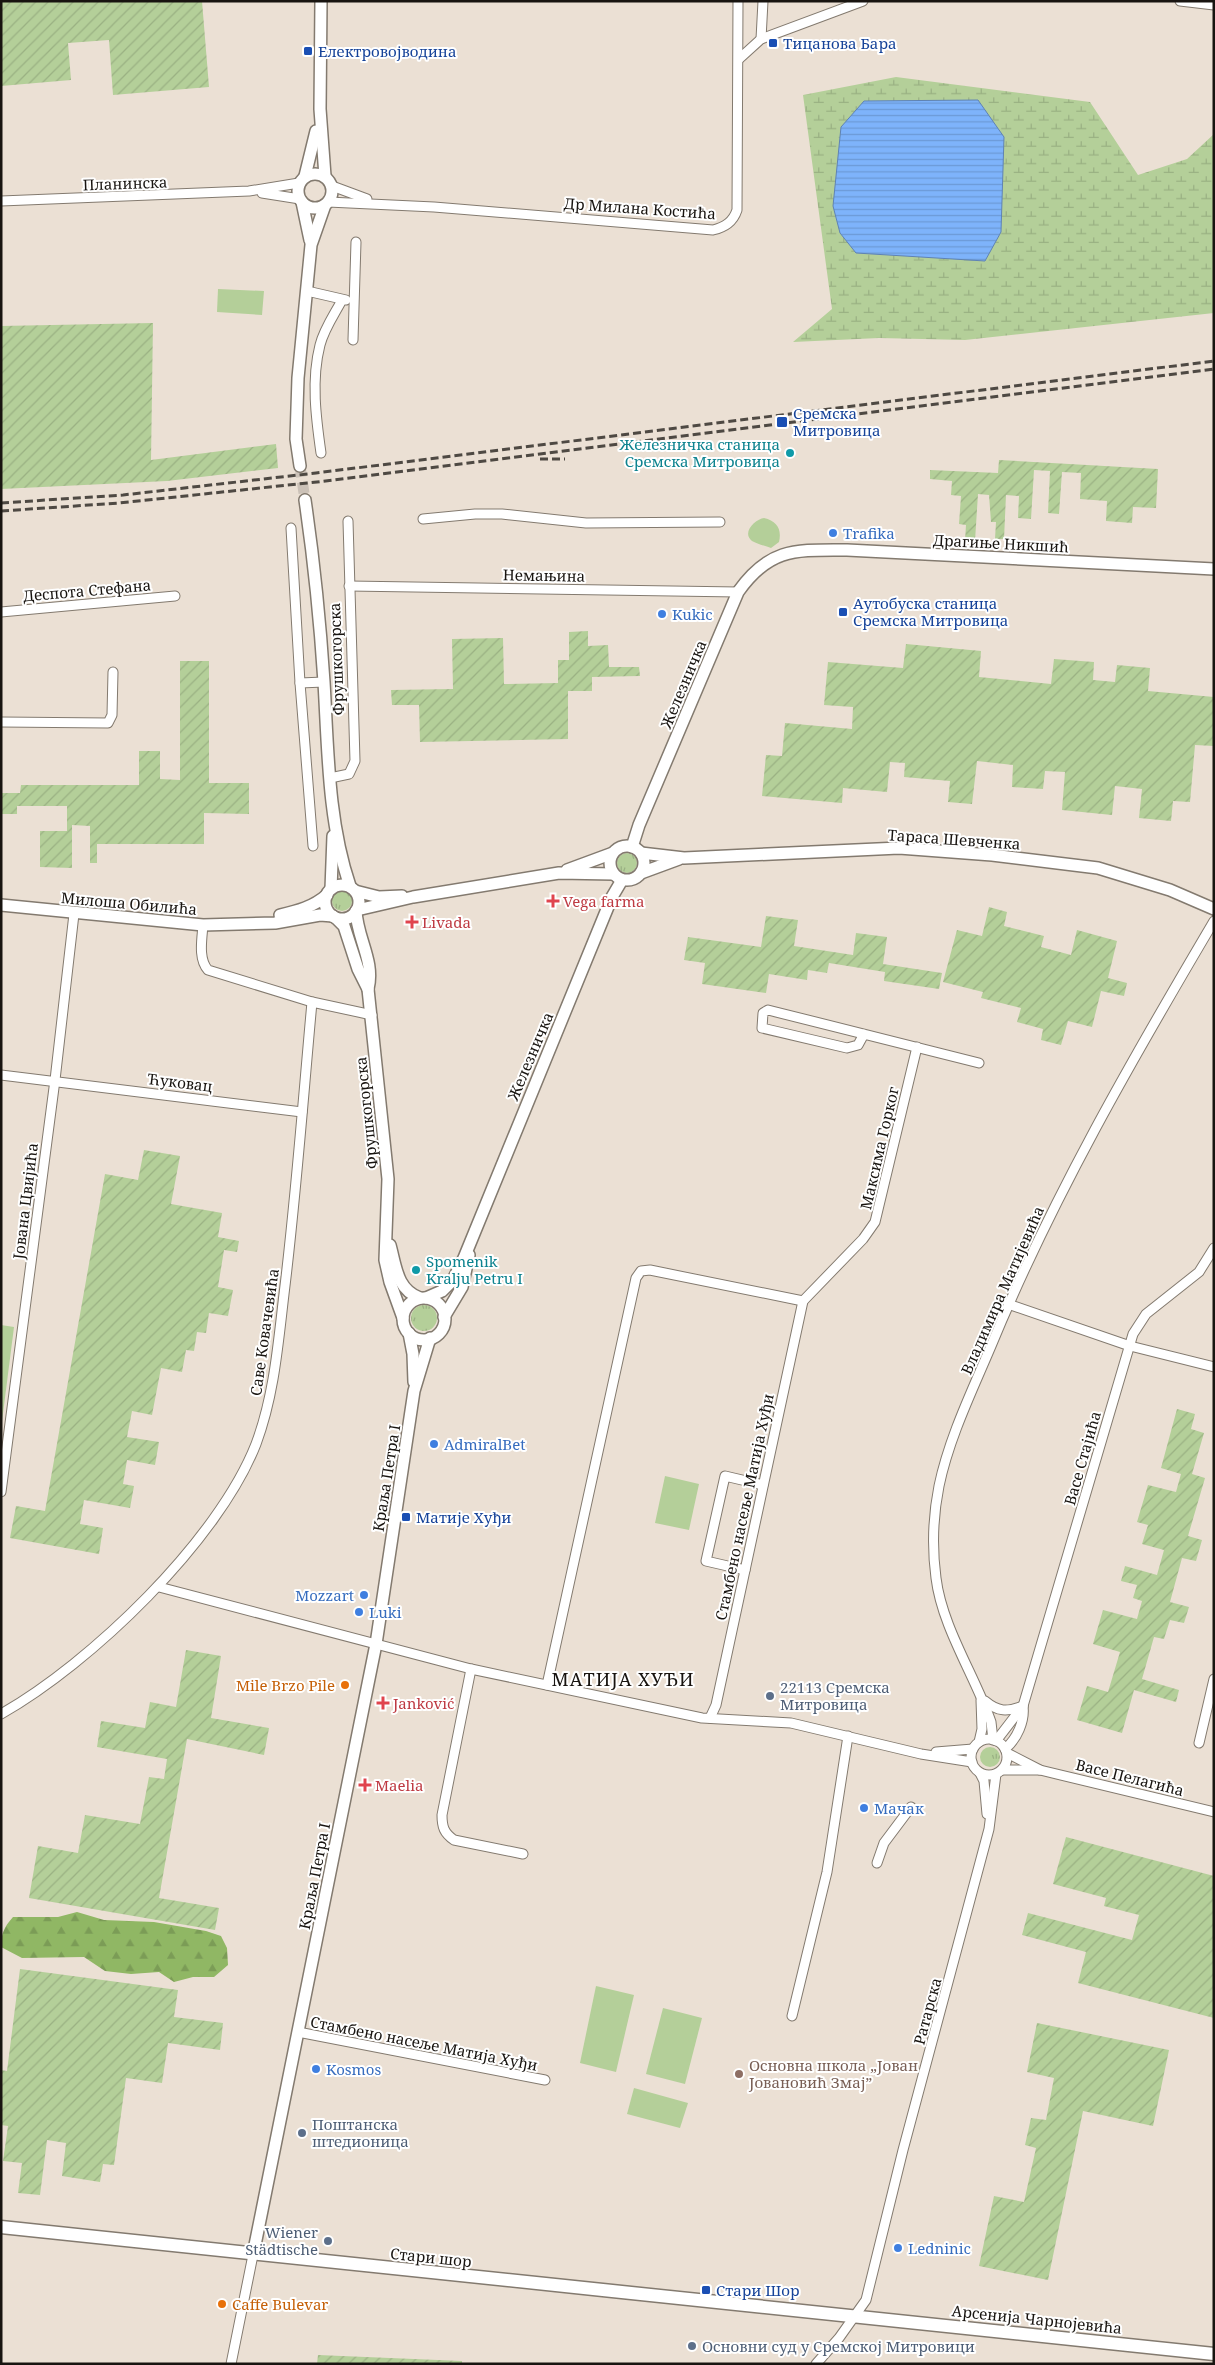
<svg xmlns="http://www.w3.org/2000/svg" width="1215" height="2365" viewBox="0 0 1215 2365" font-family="'Noto Serif',serif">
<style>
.grass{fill:url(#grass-tufts)}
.forest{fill:url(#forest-firs)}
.wetland{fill:url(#wetland-marsh)}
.park{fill:#b4cf99}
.garden{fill:url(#garden-furrows)}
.water{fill:url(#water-rules);stroke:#5f83b4}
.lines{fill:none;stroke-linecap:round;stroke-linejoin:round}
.tertiary-tunnel{stroke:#cbc1b7;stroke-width:11;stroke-dasharray:11 5.5;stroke-linecap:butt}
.minor-casing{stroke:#837a6f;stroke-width:11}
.tertiary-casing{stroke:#837a6f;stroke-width:14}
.secondary-casing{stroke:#837a6f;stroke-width:15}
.minor{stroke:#fff;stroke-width:9}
.tertiary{stroke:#fff;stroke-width:11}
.secondary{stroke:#fff;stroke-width:12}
.rail{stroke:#4e4943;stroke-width:3;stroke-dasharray:8 4;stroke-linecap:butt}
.transit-dot{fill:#1a4fb4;stroke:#fff;stroke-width:2}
.culture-dot{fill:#0f9aa8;stroke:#fff;stroke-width:2}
.shop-dot{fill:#3f7fe0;stroke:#fff;stroke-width:2}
.health-dot{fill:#e0444e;stroke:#fff;stroke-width:2}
.food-dot{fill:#e8710a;stroke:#fff;stroke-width:2}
.service-dot{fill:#5c6f8a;stroke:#fff;stroke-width:2}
.education-dot{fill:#8d6e63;stroke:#fff;stroke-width:2}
.labels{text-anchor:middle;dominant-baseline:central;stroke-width:4;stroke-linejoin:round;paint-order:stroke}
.transit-label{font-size:15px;fill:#164399;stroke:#fff;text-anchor:start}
.street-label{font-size:15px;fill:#181410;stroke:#fff}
.culture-label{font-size:15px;fill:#0d838f;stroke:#fff;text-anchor:end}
.shop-label{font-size:15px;fill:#366cbe;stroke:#fff;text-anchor:start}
.health-label{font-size:15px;fill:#be3a42;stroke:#fff;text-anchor:start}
.food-label{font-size:15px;fill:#c56008;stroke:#fff;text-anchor:end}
.service-label{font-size:15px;fill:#4e5e75;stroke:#fff;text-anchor:start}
.education-label{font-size:15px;fill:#785e54;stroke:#fff;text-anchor:start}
.quarter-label{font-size:18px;letter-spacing:1px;fill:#181410;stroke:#fff}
</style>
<defs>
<pattern id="grass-tufts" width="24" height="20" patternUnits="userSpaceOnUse" patternTransform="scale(1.25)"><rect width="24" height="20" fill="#b4cf99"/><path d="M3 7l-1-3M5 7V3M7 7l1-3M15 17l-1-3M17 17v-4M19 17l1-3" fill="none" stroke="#9ab183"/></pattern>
<pattern id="forest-firs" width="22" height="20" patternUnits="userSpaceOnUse" patternTransform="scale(1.25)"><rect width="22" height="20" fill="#90b764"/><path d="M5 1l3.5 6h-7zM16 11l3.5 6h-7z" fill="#7b9c56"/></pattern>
<pattern id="wetland-marsh" width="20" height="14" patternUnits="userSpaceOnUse" patternTransform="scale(1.25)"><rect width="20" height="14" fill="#b4cf99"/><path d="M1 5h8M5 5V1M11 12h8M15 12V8" fill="none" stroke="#9ab183"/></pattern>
<pattern id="garden-furrows" width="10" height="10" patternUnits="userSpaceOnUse" patternTransform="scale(1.25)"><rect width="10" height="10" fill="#b4cf99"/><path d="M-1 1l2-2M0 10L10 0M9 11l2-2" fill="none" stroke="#9ab183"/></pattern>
<pattern id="water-rules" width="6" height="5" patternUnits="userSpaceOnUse" patternTransform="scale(1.25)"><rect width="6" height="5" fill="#7eb3fb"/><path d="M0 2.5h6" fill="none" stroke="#6c99d6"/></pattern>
</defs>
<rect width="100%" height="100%" fill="#ebe0d4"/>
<g class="grass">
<circle cx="627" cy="863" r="10"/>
<circle cx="342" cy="901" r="10"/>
<circle cx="424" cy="1318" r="13"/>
<circle cx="990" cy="1757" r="10"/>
</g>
<path class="forest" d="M 77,1912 L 104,1920 L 154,1922 L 206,1931 L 221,1936 L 227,1948 L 228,1965 L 214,1977 L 193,1977 L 174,1982 L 159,1972 L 131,1974 L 105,1971 L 84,1957 L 22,1958 L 1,1947 C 1,1934 4,1927 13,1917 L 58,1917 Z"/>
<path class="wetland" d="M 896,77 L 1090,102 L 1138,175 L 1187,159 L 1214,134 L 1214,313 L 965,340 L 879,338 L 793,342 L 832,309 L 803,95 Z"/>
<g class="park">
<path d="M 218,289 L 264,291 L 262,315 L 217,312 Z"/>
<path d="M 764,518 C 777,521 782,529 779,542 L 771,548 C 766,546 757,544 752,541 C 741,532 756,519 764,518 Z"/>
<path d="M 1,1325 L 14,1327 L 1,1429 Z"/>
<path d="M 665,1476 L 699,1484 L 689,1530 L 655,1523 Z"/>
<path d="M 596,1986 L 634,1995 L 616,2072 L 580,2063 Z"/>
<path d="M 663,2008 L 702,2018 L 685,2084 L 646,2074 Z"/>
<path d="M 634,2088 L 688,2103 L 680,2128 L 627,2114 Z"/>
</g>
<g class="garden">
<path d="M 1,1 L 202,1 L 209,87 L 113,95 L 109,40 L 68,43 L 71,80 L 1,86 Z"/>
<path d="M 153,323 L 151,460 L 276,444 L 278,468 L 167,481 L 1,489 L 1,326 Z"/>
<path d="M 999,460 L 1158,469 L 1156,508 L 1133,507 L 1132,523 L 1106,521 L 1107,501 L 1080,499 L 1081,473 L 1062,472 L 1059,514 L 1048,513 L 1050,471 L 1034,470 L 1031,519 L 1018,518 L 1019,496 L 1006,495 L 1004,539 L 995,539 L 996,522 L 991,522 L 989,495 L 978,494 L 975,541 L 965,541 L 966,525 L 959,524 L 961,496 L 951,495 L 952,481 L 930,479 L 930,470 L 998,473 Z"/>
<path d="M 588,631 L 588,646 L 608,645 L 609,667 L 639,667 L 640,676 L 592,677 L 592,691 L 568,691 L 568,739 L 420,742 L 419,705 L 392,705 L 391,690 L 453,689 L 452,639 L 503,638 L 504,684 L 558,683 L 558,660 L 569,660 L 569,632 Z"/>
<path d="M 906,644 L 981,651 L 979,677 L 1051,684 L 1054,659 L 1094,662 L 1093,680 L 1115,682 L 1117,665 L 1150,668 L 1148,691 L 1214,697 L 1214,746 L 1195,745 L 1190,802 L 1173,801 L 1171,821 L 1139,818 L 1142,789 L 1115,786 L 1112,815 L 1062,810 L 1065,772 L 1045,771 L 1043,789 L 1012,787 L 1013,765 L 977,761 L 972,804 L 948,802 L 950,781 L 904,777 L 905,763 L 890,762 L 887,792 L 843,788 L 842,803 L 762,796 L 766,755 L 782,756 L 785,723 L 852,729 L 853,707 L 824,705 L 828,662 L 903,668 Z"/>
<path d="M 180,661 L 209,661 L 209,783 L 249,783 L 249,814 L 204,813 L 204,844 L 97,844 L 97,863 L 90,863 L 90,826 L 72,825 L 72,868 L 40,867 L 40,831 L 67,831 L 67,806 L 17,806 L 17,814 L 1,814 L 1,793 L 20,793 L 21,785 L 139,785 L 139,751 L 160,751 L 160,779 L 180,780 Z"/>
<path d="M 989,907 L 1007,912 L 1004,926 L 1044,936 L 1041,947 L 1071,955 L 1077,930 L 1117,941 L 1108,978 L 1127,983 L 1124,996 L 1101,991 L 1092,1027 L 1068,1021 L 1061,1045 L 1041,1040 L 1043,1029 L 1017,1022 L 1021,1008 L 981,998 L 983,992 L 943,982 L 957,930 L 982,936 Z"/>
<path d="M 766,916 L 798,920 L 794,946 L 853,955 L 856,933 L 887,937 L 883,964 L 942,973 L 939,989 L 884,981 L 885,972 L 829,963 L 827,973 L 808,970 L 807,980 L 769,974 L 766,993 L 702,984 L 705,963 L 684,960 L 688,937 L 761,947 Z"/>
<path d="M 144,1150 L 180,1156 L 171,1204 L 222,1213 L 218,1237 L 239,1241 L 237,1252 L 224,1250 L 218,1287 L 233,1290 L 228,1316 L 209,1313 L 206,1333 L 197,1332 L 194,1351 L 186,1350 L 182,1372 L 161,1368 L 152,1415 L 132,1411 L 127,1437 L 159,1442 L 155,1465 L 127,1460 L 123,1484 L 134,1486 L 130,1508 L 84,1500 L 80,1524 L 103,1528 L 99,1554 L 10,1538 L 16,1506 L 45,1511 L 105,1174 L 138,1180 Z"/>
<path d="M 1177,1409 L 1195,1414 L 1191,1429 L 1204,1433 L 1192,1474 L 1205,1478 L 1188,1536 L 1202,1540 L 1196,1561 L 1182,1558 L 1170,1602 L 1189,1607 L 1184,1623 L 1170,1620 L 1164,1639 L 1154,1637 L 1142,1679 L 1179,1690 L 1176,1702 L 1134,1690 L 1122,1733 L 1077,1720 L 1087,1686 L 1108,1692 L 1120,1652 L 1093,1644 L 1103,1610 L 1137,1619 L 1142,1601 L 1133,1598 L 1137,1585 L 1121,1581 L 1125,1566 L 1157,1575 L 1164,1550 L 1142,1544 L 1148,1525 L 1137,1522 L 1148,1485 L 1176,1492 L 1181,1474 L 1161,1468 Z"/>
<path d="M 186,1650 L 221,1656 L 211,1718 L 269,1728 L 264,1755 L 187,1739 L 159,1898 L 219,1908 L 215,1930 L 29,1898 L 38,1846 L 78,1853 L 85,1815 L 140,1824 L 149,1777 L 164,1779 L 167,1759 L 97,1747 L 101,1721 L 145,1728 L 150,1702 L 176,1707 Z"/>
<path d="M 1066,1837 L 1214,1876 L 1214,2018 L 1078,1983 L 1086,1952 L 1022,1935 L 1028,1913 L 1132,1940 L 1139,1915 L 1104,1906 L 1106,1898 L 1053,1884 Z"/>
<path d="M 20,1969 L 178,1990 L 174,2017 L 223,2023 L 220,2050 L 168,2043 L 162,2083 L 126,2078 L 114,2165 L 103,2164 L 100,2182 L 62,2176 L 66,2143 L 47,2140 L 40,2195 L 18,2193 L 22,2163 L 3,2161 L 8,2126 L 1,2125 L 1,2070 L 7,2071 Z"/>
<path d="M 1037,2023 L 1169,2050 L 1153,2126 L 1083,2111 L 1048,2280 L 979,2266 L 994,2196 L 1024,2202 L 1036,2148 L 1025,2145 L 1031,2118 L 1046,2120 L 1054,2078 L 1027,2072 Z"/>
<path d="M 318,2355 L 462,2361 L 462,2364 L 317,2364 Z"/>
</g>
<path class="water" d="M 978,100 L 1004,137 L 1001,232 L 985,261 L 856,253 L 840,233 L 833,206 L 841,127 L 864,101 Z"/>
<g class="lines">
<path class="tertiary-tunnel" d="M 300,466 L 305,500"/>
<defs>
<g id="minor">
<path d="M 1180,1 L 1214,5"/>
<path d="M 761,39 L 763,1"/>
<path d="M 739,59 L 761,39 L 863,1"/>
<path d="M 332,186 L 367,199"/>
<path d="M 262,193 L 300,199"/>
<path d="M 1,201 L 249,191 L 299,183"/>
<path d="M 328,202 L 434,207 L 713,230 C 725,227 733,222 737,210 L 738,1"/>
<path d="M 307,291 L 346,300"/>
<path d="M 353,340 L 356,242"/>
<path d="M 321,453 C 316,418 311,380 320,345 C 324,329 334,315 342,300"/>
<path d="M 423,519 L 475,514 L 502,514 L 586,523 L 720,522"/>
<path d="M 291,528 L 300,683 L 313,846"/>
<path d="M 349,586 L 738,592"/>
<path d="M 1,612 L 175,596"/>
<path d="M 300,683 L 324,682"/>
<path d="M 1,722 L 108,723 L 112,715 L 113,672"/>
<path d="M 330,778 L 349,774 L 355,761 L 348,521"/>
<path d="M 203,925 C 202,939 198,959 208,970 L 312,1002 L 372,1015"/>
<path d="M 864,1034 L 858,1045 L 847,1048 L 762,1028 L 763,1013 L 768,1010 L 979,1063"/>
<path d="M 1,1075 L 302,1112"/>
<path d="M 1008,1304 L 1130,1346 L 1214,1367"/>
<path d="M 1,1492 L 55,1080 L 74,914"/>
<path d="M 745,1570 L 706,1561 L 725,1476 L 763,1485"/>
<path d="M 159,1587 L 471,1669 L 702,1718 L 791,1723 L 921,1754 L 972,1762"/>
<path d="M 471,1669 L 442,1815 C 442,1827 444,1833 454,1840 L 523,1854"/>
<path d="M 547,1685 L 636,1278 L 641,1271 L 650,1270 L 803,1301 L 863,1239 L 875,1222 L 917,1047"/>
<path d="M 985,1701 C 998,1712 1007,1712 1023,1706"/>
<path d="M 1,1714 C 91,1663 218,1541 256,1444 C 274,1396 278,1345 284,1294 C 296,1197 303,1100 312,1002"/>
<path d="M 710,1718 L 716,1705 L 803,1301"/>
<circle cx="989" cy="1757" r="18"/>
<path d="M 993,1740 L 991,1722 C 975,1676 942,1627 936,1578 C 932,1548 933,1516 939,1486 C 949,1438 972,1391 991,1346 C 1052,1198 1133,1058 1214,921"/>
<path d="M 996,1741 L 1023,1706"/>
<path d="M 979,1742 L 982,1729 L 981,1700"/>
<path d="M 1199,1743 L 1214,1679"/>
<path d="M 1005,1749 C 1017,1739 1025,1721 1023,1706 L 1133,1334 L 1146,1314 L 1199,1272 L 1214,1248"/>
<path d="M 936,1752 L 973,1749"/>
<path d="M 1007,1753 L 1040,1770"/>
<path d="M 1002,1770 L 1040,1770 L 1214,1812"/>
<path d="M 980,1773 L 984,1781 L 987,1814"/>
<path d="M 877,1863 L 884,1843 L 911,1807"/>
<path d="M 792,2016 L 827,1872 L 848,1736"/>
<path d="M 298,2032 L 545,2080"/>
<path d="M 231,2364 L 253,2255"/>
<path d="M 816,2364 L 839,2338 L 866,2300 L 903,2150 L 989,1829 L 996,1774"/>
</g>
<g id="tertiary">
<path d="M 321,1 L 320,109 L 325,176"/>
<circle cx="315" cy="191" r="17"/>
<path d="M 305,176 L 316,131"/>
<path d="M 302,202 L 310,240"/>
<path d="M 300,466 L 296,439 L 298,378 L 311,245 L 325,205"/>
<path d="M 305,500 C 314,561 320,621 324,682 C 328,750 328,822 350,886"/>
<circle cx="627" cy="863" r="17"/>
<path d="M 632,847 L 639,825 L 738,592 C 770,547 796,550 847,550 L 1214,569"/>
<path d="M 641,853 L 684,858 L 899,848 L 992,855 L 1098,868 L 1170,890 L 1214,909"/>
<path d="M 567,870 L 613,853"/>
<path d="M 641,873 L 679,859"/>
<circle cx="342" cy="902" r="17"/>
<path d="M 331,889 L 333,836"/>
<path d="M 355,891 L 379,897 L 402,896"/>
<path d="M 1,905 L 203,925 L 275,923 L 320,915 L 333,916"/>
<path d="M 357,910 L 413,897 L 559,873 L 613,874"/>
<path d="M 356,911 C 357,938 375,961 368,989 L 388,1179 L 385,1260 L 390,1282 L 403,1318"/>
<path d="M 280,915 C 298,911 313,907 327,895"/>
<path d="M 336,918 L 344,926 L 358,969 L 368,989"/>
<path d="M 390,1245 C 396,1267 397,1290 420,1298"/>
<path d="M 426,1298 L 442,1291 L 453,1280 L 464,1258 L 612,897 L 622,880"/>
<circle cx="424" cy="1319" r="21"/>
<path d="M 444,1317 L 462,1287 L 469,1255"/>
<path d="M 409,1333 L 413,1354 L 414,1382"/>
<path d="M 253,2255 L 376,1644 L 414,1391 L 430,1338"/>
</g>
<path id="secondary" d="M 1,2227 C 405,2272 810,2309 1214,2354"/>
</defs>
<use href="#minor" class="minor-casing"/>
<use href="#tertiary" class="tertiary-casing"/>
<use href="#secondary" class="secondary-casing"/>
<use href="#minor" class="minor"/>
<use href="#tertiary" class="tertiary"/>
<use href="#secondary" class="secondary"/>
<g class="rail">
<path d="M 540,459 L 565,459"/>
<path d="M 1,503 L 123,495 L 316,473 L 1214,361"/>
<path d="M 1,511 L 119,503 L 317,482 L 1214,369"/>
</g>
</g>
<g class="transit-dot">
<rect x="768" y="38" width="10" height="10" rx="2.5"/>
<rect x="303" y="46" width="10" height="10" rx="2.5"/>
<rect x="776" y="416" width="12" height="12" rx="2.5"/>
<rect x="838" y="607" width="10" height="10" rx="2.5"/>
<rect x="401" y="1512" width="10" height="10" rx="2.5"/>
<rect x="701" y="2285" width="10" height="10" rx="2.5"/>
</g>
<g class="culture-dot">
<circle cx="790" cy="453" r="5"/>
<circle cx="416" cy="1270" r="5"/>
</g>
<g class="shop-dot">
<circle cx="833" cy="533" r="5"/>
<circle cx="662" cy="614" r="5"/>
<circle cx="434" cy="1444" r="5"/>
<circle cx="364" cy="1595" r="5"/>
<circle cx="359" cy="1612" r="5"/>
<circle cx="864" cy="1808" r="5"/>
<circle cx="316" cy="2069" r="5"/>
<circle cx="898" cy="2248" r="5"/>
</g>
<g class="health-dot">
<path d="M550.5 893.5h5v5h5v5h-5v5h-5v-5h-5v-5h5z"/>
<path d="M409.5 914.5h5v5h5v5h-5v5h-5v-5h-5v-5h5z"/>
<path d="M380.5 1695.5h5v5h5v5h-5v5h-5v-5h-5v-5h5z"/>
<path d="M362.5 1777.5h5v5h5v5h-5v5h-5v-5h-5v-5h5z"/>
</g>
<g class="food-dot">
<circle cx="345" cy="1685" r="5"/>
<circle cx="222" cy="2304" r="5"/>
</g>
<g class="service-dot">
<circle cx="770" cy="1696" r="5"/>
<circle cx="302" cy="2133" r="5"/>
<circle cx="328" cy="2241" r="5"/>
<circle cx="692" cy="2346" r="5"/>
</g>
<circle class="education-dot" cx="739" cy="2074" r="5"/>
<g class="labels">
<g class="transit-label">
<text x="783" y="43">Тицанова Бара</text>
<text x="318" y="51">Електровојводина</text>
<text x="793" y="413">Сремска<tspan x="793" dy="17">Митровица</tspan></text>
<text x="853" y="603">Аутобуска станица<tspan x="853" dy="17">Сремска Митровица</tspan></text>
<text x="416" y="1517">Матије Хуђи</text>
<text x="716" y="2290">Стари Шор</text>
</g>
<g class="street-label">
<text transform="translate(125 183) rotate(-2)">Планинска</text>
<text transform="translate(640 208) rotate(4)">Др Милана Костића</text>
<text transform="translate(1001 543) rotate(3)">Драгиње Никшић</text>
<text transform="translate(544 575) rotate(1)">Немањина</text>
<text transform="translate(87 590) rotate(-5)">Деспота Стефана</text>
<text transform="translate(336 659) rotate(-92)">Фрушкогорска</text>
<text transform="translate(683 684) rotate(-67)">Железничка</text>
<text transform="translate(954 839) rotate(4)">Тараса Шевченка</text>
<text transform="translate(129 903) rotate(5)">Милоша Обилића</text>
<text transform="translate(530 1056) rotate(-67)">Железничка</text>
<text transform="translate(180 1082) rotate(7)">Ћуковац</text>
<text transform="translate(366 1113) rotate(-96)">Фрушкогорска</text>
<text transform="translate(879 1148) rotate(-77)">Максима Горког</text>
<text transform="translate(25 1201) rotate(-83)">Јована Цвијића</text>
<text transform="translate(1002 1290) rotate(-66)">Владимира Матијевића</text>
<text transform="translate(264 1332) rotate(-82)">Саве Ковачевића</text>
<text transform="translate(1082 1458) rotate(-74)">Васе Стајића</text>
<text transform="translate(386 1478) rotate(-81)">Краља Петра I</text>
<text transform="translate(744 1507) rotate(-78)">Стамбено насеље Матија Хуђи</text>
<text transform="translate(1130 1777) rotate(14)">Васе Пелагића</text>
<text transform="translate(314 1876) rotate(-79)">Краља Петра I</text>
<text transform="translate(927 2011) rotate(-75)">Ратарска</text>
<text transform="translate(424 2043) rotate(11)">Стамбено насеље Матија Хуђи</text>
<text transform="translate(431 2257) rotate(6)">Стари шор</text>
<text transform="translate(1037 2319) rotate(6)">Арсенија Чарнојевића</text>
</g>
<g class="culture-label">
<text x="780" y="444">Железничка станица<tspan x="780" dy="17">Сремска Митровица</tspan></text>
<text x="426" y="1261" text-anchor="start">Spomenik<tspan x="426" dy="17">Kralju Petru I</tspan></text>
</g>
<g class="shop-label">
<text x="843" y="533">Trafika</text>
<text x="672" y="614">Kukic</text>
<text x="444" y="1444">AdmiralBet</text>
<text x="354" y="1595" text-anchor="end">Mozzart</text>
<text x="369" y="1612">Luki</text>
<text x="874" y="1808">Мачак</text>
<text x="326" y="2069">Kosmos</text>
<text x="908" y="2248">Ledninic</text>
</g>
<g class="health-label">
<text x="563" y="901">Vega farma</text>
<text x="422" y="922">Livada</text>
<text x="393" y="1703">Janković</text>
<text x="375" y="1785">Maelia</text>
</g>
<g class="food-label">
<text x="335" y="1685">Mile Brzo Pile</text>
<text x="232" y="2304" text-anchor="start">Caffe Bulevar</text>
</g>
<g class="service-label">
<text x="780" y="1687">22113 Сремска<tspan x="780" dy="17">Митровица</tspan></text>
<text x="312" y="2124">Поштанска<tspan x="312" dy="17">штедионица</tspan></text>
<text x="318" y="2232" text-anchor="end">Wiener<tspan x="318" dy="17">Städtische</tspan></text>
<text x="702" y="2346">Основни суд у Сремској Митровици</text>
</g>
<g class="education-label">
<text x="749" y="2065">Основна школа „Јован<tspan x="749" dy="17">Јовановић Змај”</tspan></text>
</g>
<g class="quarter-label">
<text x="623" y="1679">МАТИЈА ХУЂИ</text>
</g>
</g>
<rect width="1215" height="2365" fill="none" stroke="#181410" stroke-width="5"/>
</svg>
